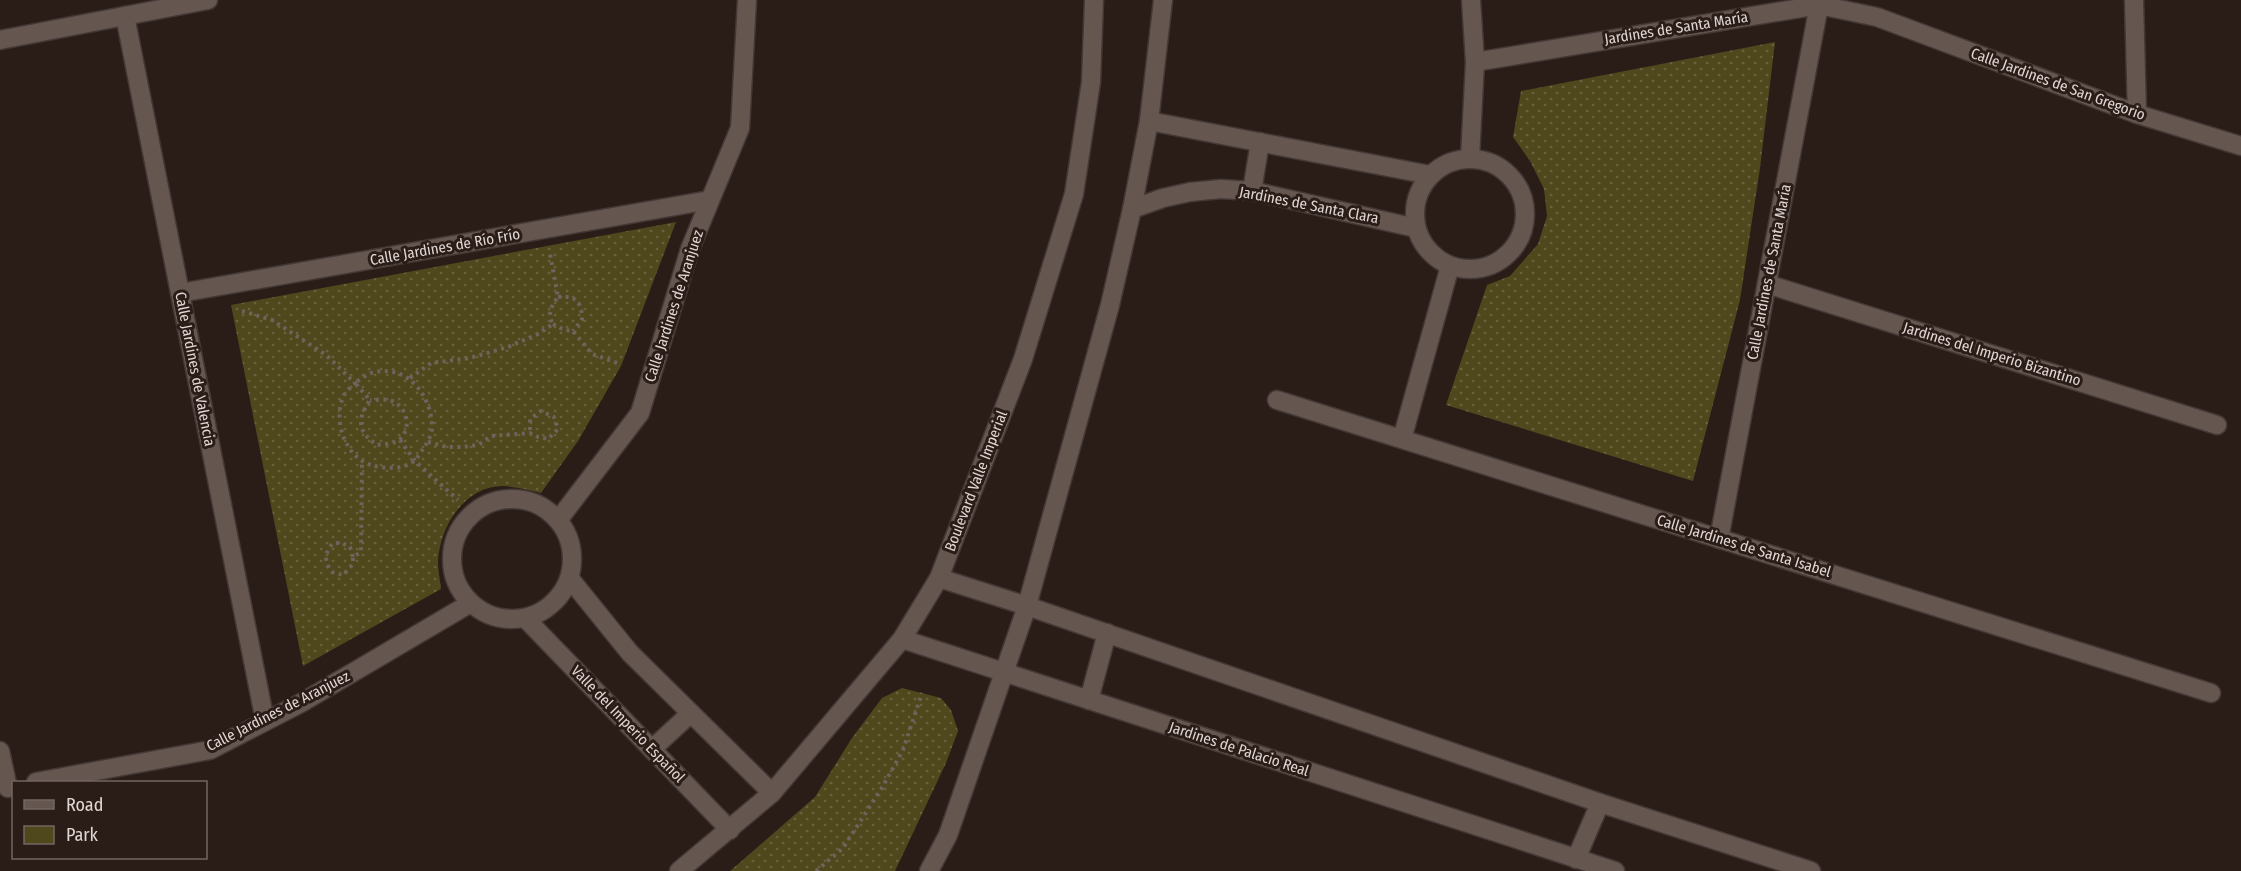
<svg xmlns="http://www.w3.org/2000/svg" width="2241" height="871" viewBox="0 0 2241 871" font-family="'Fira Sans Condensed',sans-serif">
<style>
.green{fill:url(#green-dots)}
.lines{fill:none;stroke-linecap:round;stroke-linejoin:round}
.street-casing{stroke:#433836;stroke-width:21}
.path{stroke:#6f635e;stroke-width:4;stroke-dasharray:3 4.5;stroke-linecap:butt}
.street{stroke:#665650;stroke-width:18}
.labels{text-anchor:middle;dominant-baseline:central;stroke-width:6;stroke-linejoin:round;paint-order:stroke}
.street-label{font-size:15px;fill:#e0d6d3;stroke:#2a1c17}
</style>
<defs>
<pattern id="green-dots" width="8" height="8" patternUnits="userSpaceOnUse" patternTransform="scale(1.5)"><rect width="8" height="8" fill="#4f481d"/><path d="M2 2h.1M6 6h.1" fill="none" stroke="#68623d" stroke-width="1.8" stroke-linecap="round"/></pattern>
</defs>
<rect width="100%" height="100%" fill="#2a1c17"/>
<g class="green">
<path d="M 1775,42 L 1760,168 L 1740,300 L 1693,481 L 1446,405 L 1487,285 L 1510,276 L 1538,244 L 1547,216 L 1544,189 L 1530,161 L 1513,137 L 1521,91 Z"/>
<path d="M 676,222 L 621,366 L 578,441 L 541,493 C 529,490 516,487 503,486 C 465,486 440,526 438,561 C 438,570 440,580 441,589 L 303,666 L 231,305 Z"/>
<path d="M 902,688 L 941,698 L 951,710 L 958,731 L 946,763 L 895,871 L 730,871 L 815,797 L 852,738 L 882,698 Z"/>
</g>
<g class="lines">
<defs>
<g id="street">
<path d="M 2134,0 L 2137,114"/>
<path d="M 125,16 L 265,721"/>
<path d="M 0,40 L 208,0"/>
<path d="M 1475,62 L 1819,5 L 1877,17 L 2137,114 L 2241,146"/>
<path d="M 1149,121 L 1430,175"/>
<path d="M 1470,158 L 1475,62 L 1471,0"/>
<circle cx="1470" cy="214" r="55"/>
<path d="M 1252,191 L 1260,142"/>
<path d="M 1132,209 L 1163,198 L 1190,192 L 1221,189 L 1252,191 L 1416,228"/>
<path d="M 1767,284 L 2217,425"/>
<path d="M 180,293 L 710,200"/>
<path d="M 1277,400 L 2211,693"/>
<path d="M 1402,439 L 1450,266"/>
<circle cx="512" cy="559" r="60"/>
<path d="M 559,519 L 640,413 L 690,249 L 740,128 L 747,0"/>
<path d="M 1719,539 L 1819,5"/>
<path d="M 939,578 L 1027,606 L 1600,803 L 1811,871"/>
<path d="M 571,580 L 630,653 L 772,793"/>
<path d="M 526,619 L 730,830"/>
<path d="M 902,639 L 1615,871"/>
<path d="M 1089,700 L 1107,633"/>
<path d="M 652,749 L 691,713"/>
<path d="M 0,751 L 8,788"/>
<path d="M 36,782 L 210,750 L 301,703 L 469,604"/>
<path d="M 1576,859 L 1600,803"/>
<path d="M 679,871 L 772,793 L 902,639 L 939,578 L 1023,359 L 1074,194 L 1091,82 L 1094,0"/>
<path d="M 929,871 L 948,835 L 1027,606 L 1110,305 L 1132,209 L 1149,121 L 1163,0"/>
</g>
</defs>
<use href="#street" class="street-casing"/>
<g class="path">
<path d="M 558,297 C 577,295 582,303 582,320 L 573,331"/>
<path d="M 242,311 L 272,320 L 326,355 L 355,383 C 351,387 345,392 343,397 C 333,421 345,457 371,465 C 384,469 405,470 415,460 C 418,457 421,452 423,449 C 427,443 432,435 432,428 C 432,397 409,365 375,372 C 368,373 361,379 355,383 L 370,400 C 357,420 357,431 377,445 C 384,444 395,444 400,439 C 413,427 406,404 389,400 C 383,399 376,400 370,400"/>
<path d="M 553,324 L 564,330 L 573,331 L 592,354 L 620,364"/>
<path d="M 410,378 L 431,363 L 470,358 L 508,347 L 538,334 L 553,324 C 547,313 551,307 558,297 L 550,254"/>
<path d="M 400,440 L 415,461 L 458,500"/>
<path d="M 428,442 L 447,447 L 463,447 L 478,445 L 491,436 L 530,433 L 538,437 L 548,439 L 558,429 L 554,417 L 541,411 L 530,419 L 530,433"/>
<path d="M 353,557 L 350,547 L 342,543 L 333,543 C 324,554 324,561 332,572 L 343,575 L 353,564 L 353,557 L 361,552 L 362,460"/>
<path d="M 816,871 L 843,848 L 883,786 L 903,750 L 922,693"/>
</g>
<use href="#street" class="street"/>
</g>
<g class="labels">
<g class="street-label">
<text transform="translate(1676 28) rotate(-9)">Jardines de Santa María</text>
<text transform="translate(2058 84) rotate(20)">Calle Jardines de San Gregorio</text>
<text transform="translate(1309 205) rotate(11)">Jardines de Santa Clara</text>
<text transform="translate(445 247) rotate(-10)">Calle Jardines de Río Frío</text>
<text transform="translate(1769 272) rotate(-79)">Calle Jardines de Santa María</text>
<text transform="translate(674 306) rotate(-72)">Calle Jardines de Aranjuez</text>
<text transform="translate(1992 354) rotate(17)">Jardines del Imperio Bizantino</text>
<text transform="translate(195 369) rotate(79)">Calle Jardines de Valencia</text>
<text transform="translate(976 481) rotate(-69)">Boulevard Valle Imperial</text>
<text transform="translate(1744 546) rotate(17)">Calle Jardines de Santa Isabel</text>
<text transform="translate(278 711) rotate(-27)">Calle Jardines de Aranjuez</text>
<text transform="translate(628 724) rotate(46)">Valle del Imperio Español</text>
<text transform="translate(1239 749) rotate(18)">Jardines de Palacio Real</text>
</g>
</g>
<rect x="12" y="781" width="195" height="78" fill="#2a1c17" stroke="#736662" stroke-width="1.5"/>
<rect x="24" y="800" width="30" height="9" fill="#665650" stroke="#736662" stroke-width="1.5"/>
<text x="66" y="811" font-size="18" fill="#e0d6d3">Road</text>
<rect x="24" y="826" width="30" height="18" fill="#4f481d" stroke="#736662" stroke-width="1.5"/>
<text x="66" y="841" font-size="18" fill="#e0d6d3">Park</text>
</svg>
